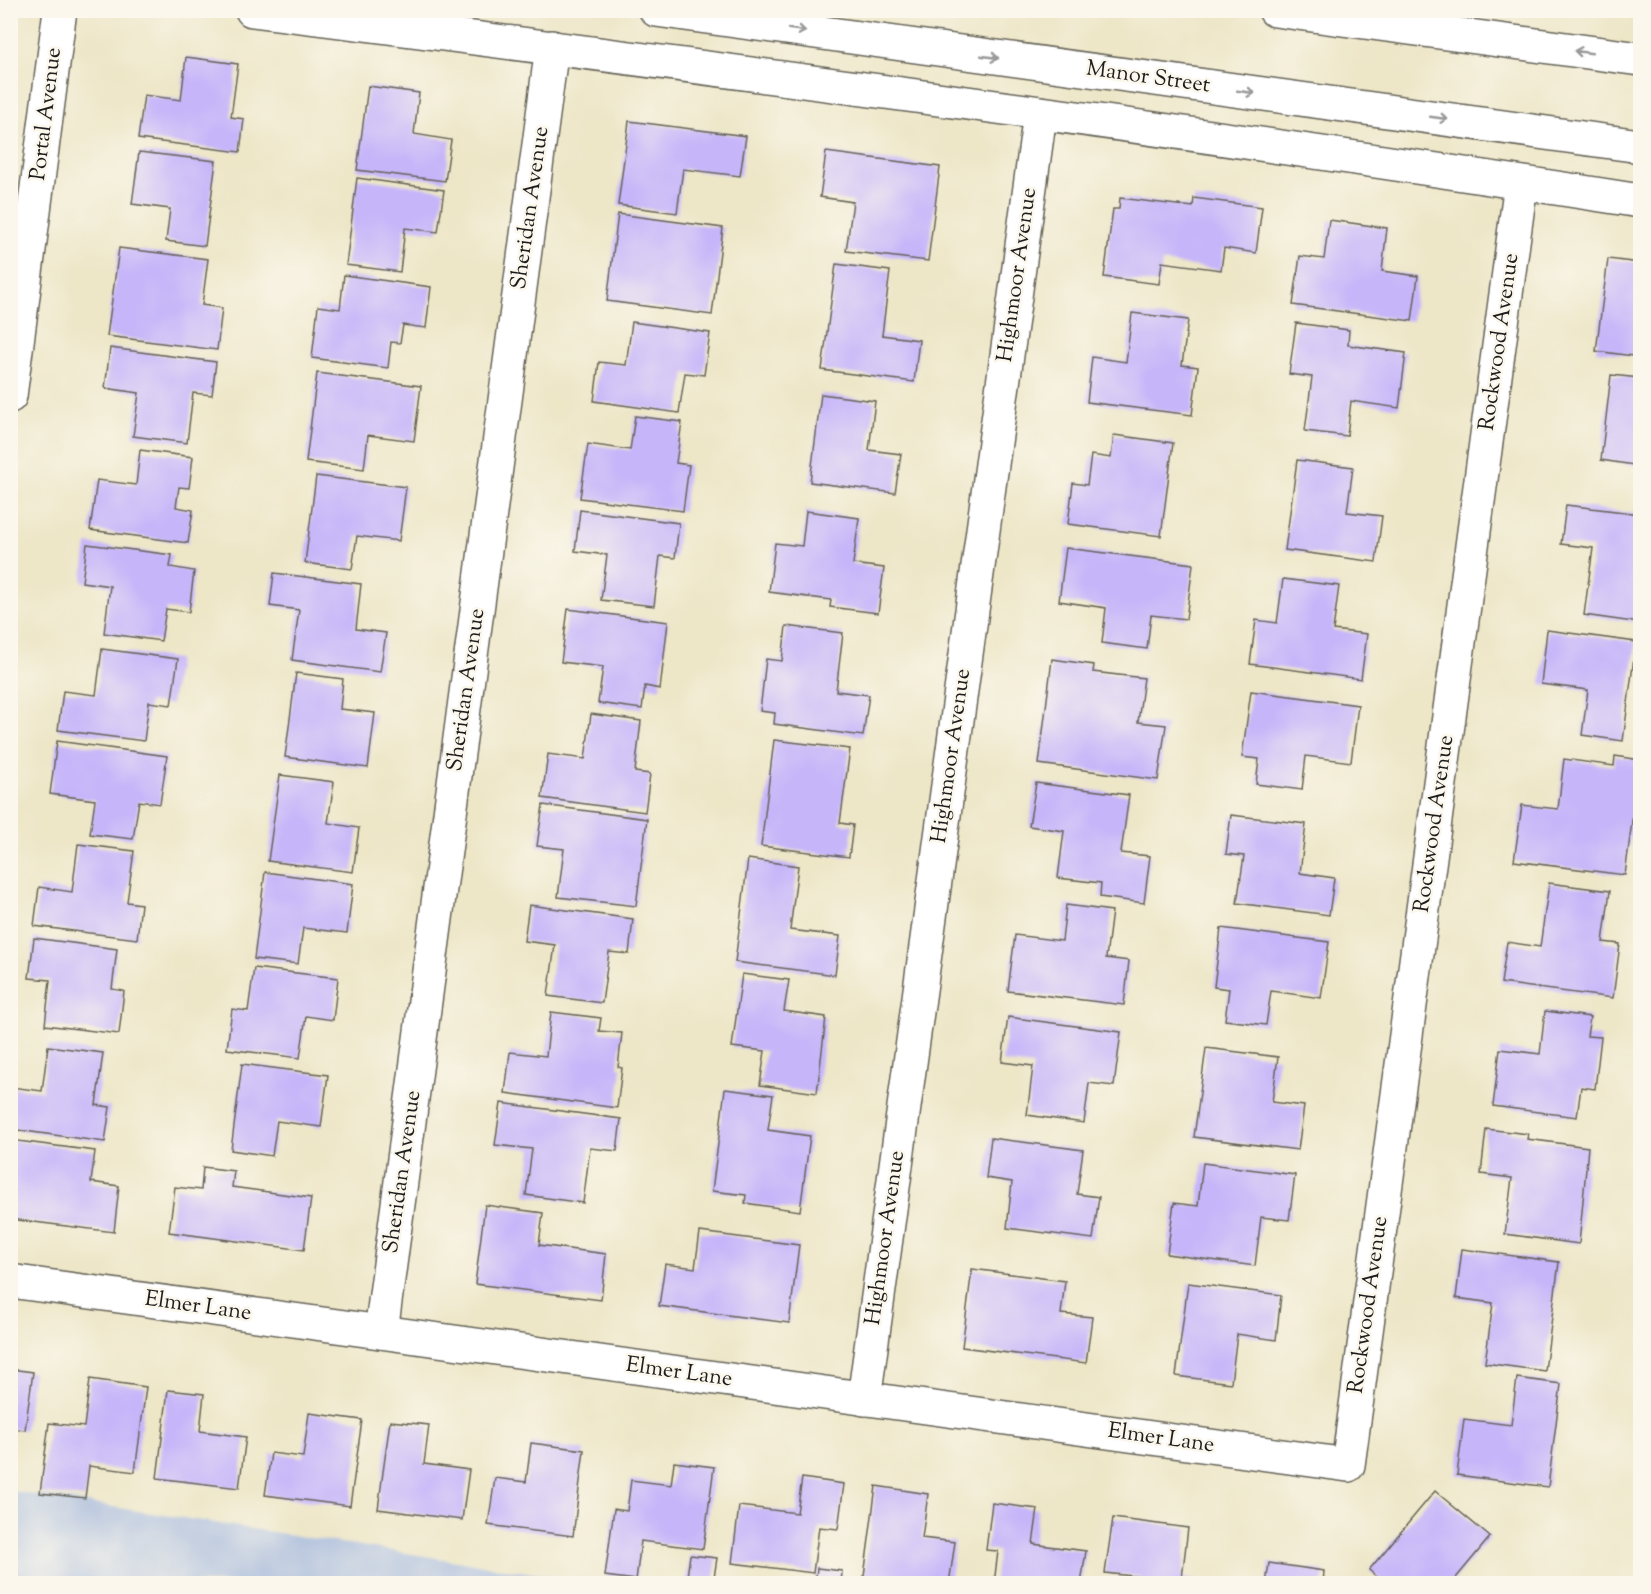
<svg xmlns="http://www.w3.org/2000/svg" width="1651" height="1594" viewBox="0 0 1651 1594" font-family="'Sorts Mill Goudy',serif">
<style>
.industrial{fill:#b6c5de}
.building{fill:#c6b5f9}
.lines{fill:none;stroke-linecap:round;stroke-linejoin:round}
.street-casing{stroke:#656358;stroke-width:36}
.primary-casing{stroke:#656358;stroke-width:36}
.street{stroke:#fff;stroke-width:33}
.primary{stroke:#fff;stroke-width:33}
.oneway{stroke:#999}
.labels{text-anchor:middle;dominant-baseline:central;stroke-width:5;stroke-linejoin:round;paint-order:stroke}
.street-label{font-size:22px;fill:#1c1c1c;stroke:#fbf7ec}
</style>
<rect width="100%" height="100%" fill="#fbf7ec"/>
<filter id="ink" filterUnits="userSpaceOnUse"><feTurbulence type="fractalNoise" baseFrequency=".0167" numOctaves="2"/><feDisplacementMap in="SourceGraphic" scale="12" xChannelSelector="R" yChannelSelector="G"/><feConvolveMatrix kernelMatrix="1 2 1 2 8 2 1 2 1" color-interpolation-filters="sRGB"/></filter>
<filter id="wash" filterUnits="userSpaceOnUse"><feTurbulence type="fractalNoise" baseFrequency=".008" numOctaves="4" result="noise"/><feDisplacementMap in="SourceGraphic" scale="24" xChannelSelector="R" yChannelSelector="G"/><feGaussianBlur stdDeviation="1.35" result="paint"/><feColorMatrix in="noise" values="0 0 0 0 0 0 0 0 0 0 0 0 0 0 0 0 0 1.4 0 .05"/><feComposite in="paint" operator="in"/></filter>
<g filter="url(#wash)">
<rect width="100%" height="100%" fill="#ede6c7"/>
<path class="industrial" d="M 10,1491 L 11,1491 L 595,1583 L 11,1583 Z"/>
<g id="blocks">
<g class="building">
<path d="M 186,57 L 238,64 L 231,117 L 244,119 L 240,152 L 138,139 L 144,95 L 181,100 Z"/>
<path d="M 368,86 L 419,93 L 414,134 L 451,140 L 445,181 L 357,170 Z"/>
<path d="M 629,121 L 746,136 L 740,176 L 683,169 L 677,213 L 618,205 Z"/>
<path d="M 139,152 L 216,161 L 205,246 L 166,241 L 170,209 L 132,204 Z"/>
<path d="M 826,152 L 940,167 L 928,261 L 846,251 L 853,202 L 820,197 Z"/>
<path d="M 357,178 L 444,190 L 438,232 L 405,228 L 400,272 L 346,265 Z"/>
<path d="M 1120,198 L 1193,207 L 1194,198 L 1262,207 L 1256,253 L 1224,248 L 1221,270 L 1162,262 L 1159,284 L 1104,277 L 1113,209 L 1119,209 Z"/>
<path d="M 618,214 L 723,228 L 712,315 L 607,301 Z"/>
<path d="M 1329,220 L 1387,228 L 1382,271 L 1418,276 L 1412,321 L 1293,305 L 1300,256 L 1324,259 Z"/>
<path d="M 119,248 L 208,259 L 202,305 L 222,308 L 217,350 L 107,336 Z"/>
<path d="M 1608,259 L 1640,263 L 1640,357 L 1596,351 Z"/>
<path d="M 836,264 L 890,271 L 882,335 L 919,340 L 914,382 L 822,370 Z"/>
<path d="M 344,275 L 431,287 L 426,328 L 403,325 L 400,343 L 391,342 L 388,368 L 312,358 L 318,306 L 340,309 Z"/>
<path d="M 1132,313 L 1188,320 L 1182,365 L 1198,367 L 1192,415 L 1087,402 L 1092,357 L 1126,362 Z"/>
<path d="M 632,322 L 710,333 L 704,375 L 685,373 L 679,413 L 594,401 L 599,362 L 626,365 Z"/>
<path d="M 1296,323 L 1349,330 L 1348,345 L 1406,353 L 1399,408 L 1351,401 L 1347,436 L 1305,431 L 1312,377 L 1289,374 Z"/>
<path d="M 110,348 L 216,362 L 212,395 L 193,393 L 187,443 L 133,436 L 139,393 L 105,388 Z"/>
<path d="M 317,373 L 421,386 L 414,441 L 368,435 L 364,469 L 306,462 Z"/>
<path d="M 1611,375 L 1640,378 L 1640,466 L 1601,460 Z"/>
<path d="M 821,394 L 875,401 L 869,450 L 901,454 L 895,493 L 810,482 Z"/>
<path d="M 635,416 L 682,422 L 676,463 L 689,465 L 683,511 L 580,498 L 588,444 L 630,450 Z"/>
<path d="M 1114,435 L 1173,443 L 1161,536 L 1068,524 L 1073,483 L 1087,485 L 1091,455 L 1111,458 Z"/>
<path d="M 140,450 L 193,457 L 189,488 L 179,487 L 176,507 L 193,510 L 188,543 L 90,530 L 97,480 L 136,485 Z"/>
<path d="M 1297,460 L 1353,467 L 1347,512 L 1382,516 L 1376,562 L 1285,550 Z"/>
<path d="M 316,476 L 406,487 L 399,541 L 357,536 L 352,569 L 305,563 Z"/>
<path d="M 1566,505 L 1640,514 L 1640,623 L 1584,615 L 1593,548 L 1561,544 Z"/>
<path d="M 580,510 L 679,523 L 675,558 L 660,556 L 654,606 L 601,600 L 607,555 L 575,551 Z"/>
<path d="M 806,511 L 859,518 L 853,564 L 884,568 L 878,613 L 830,607 L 831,600 L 769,592 L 775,543 L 802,546 Z"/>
<path d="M 87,544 L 172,555 L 170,567 L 194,571 L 189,612 L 166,609 L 161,641 L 104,633 L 110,586 L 82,582 Z"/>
<path d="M 1066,548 L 1193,564 L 1186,619 L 1151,615 L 1147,649 L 1102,643 L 1106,608 L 1059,601 Z"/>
<path d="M 274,573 L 361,584 L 356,629 L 386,633 L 380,672 L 292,660 L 299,610 L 270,606 Z"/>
<path d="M 1283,579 L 1339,586 L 1333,630 L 1367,634 L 1361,679 L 1250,664 L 1256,620 L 1277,623 Z"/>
<path d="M 568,609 L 668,622 L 660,689 L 645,686 L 642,709 L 598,703 L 603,667 L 561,662 Z"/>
<path d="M 786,626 L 843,633 L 836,691 L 869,695 L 863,736 L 774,724 L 775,713 L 760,711 L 766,659 L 782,661 Z"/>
<path d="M 1547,630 L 1636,642 L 1623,741 L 1582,735 L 1588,690 L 1541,684 Z"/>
<path d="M 102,649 L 178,659 L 171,705 L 149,702 L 144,741 L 58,730 L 63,691 L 96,695 Z"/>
<path d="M 1052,659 L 1094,665 L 1093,672 L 1144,678 L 1138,722 L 1166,725 L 1158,780 L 1039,764 Z"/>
<path d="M 296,673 L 343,679 L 340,709 L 375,713 L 368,768 L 285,757 Z"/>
<path d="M 1251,691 L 1358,705 L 1351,762 L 1306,756 L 1302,790 L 1256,784 L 1259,759 L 1242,757 Z"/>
<path d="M 591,714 L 641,721 L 635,772 L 650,774 L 645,812 L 542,798 L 548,754 L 585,759 Z"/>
<path d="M 774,740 L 850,749 L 840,823 L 853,825 L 849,857 L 761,846 Z"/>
<path d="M 57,741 L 167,756 L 160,804 L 139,801 L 133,839 L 90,834 L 95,800 L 50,794 Z"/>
<path d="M 1615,756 L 1640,760 L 1625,875 L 1514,861 L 1522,805 L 1558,809 L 1564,759 L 1614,766 Z"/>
<path d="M 280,775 L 334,782 L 328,823 L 359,828 L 353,872 L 268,861 Z"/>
<path d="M 1036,783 L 1129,795 L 1121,853 L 1150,856 L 1144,903 L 1100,897 L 1101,883 L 1058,878 L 1064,831 L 1029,826 Z"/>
<path d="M 543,805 L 647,819 L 636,906 L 558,897 L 564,849 L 537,846 Z"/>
<path d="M 1231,815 L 1306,824 L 1300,873 L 1334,878 L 1329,915 L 1237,903 L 1244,856 L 1226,854 Z"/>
<path d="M 78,844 L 134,851 L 127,902 L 141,904 L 137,939 L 34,926 L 39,887 L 72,892 Z"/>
<path d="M 748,859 L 798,866 L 790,930 L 840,936 L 835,975 L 735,962 Z"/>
<path d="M 265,872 L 353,884 L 347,933 L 303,928 L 298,964 L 254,959 Z"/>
<path d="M 1549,883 L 1610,891 L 1603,942 L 1620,944 L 1613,998 L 1501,983 L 1507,942 L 1540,947 Z"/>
<path d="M 529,905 L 633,919 L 629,954 L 609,952 L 602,1003 L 548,996 L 555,945 L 524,941 Z"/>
<path d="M 1066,905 L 1112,911 L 1106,958 L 1129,961 L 1124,1005 L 1008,991 L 1015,935 L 1062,941 Z"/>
<path d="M 1221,928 L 1329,942 L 1321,998 L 1271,991 L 1266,1025 L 1225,1020 L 1229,989 L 1214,987 Z"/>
<path d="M 34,938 L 117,949 L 112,989 L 124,991 L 119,1034 L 45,1025 L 50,980 L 29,978 Z"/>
<path d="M 254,968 L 338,978 L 333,1020 L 306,1016 L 300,1058 L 227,1049 L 232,1009 L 248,1011 Z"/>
<path d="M 742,974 L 789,980 L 784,1011 L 826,1017 L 817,1093 L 760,1085 L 765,1051 L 732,1047 Z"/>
<path d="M 1545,1011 L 1590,1017 L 1587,1036 L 1601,1037 L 1595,1089 L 1581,1087 L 1577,1117 L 1493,1106 L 1500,1049 L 1540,1054 Z"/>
<path d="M 551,1012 L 601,1018 L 599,1031 L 622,1033 L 618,1067 L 622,1068 L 617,1108 L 505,1093 L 510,1052 L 546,1056 Z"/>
<path d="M 1008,1017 L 1121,1032 L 1114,1086 L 1089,1083 L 1084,1123 L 1027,1115 L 1033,1066 L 1002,1062 Z"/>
<path d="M 48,1046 L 103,1053 L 96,1105 L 110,1107 L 105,1142 L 10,1129 L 11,1087 L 42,1091 Z"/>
<path d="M 1206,1048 L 1278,1057 L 1272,1102 L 1304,1106 L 1298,1150 L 1194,1137 Z"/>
<path d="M 242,1064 L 328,1075 L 321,1127 L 277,1121 L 272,1156 L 231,1150 Z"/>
<path d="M 725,1089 L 773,1095 L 768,1130 L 810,1136 L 800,1211 L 745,1203 L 746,1195 L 712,1191 Z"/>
<path d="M 501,1103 L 621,1119 L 617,1151 L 590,1148 L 583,1203 L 526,1195 L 532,1149 L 495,1145 Z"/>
<path d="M 1486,1129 L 1528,1134 L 1527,1139 L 1588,1147 L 1579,1244 L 1505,1234 L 1512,1178 L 1481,1174 Z"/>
<path d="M 991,1138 L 1083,1150 L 1077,1194 L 1099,1197 L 1093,1239 L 1007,1228 L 1012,1182 L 986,1178 Z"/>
<path d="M 10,1140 L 95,1151 L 91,1182 L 119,1186 L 114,1232 L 10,1219 Z"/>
<path d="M 1203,1163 L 1295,1175 L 1289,1220 L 1261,1217 L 1255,1266 L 1167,1254 L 1174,1203 L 1198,1206 Z"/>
<path d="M 203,1167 L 234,1171 L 232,1187 L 311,1198 L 304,1250 L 169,1232 L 175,1187 L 201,1190 Z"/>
<path d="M 485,1205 L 543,1213 L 539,1245 L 606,1254 L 601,1300 L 475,1284 Z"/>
<path d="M 700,1232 L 799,1245 L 789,1323 L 659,1306 L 665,1264 L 695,1268 Z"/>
<path d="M 1462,1249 L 1559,1262 L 1545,1371 L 1485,1363 L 1493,1303 L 1456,1298 Z"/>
<path d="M 972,1269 L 1065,1281 L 1061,1314 L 1092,1317 L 1086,1363 L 962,1347 Z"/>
<path d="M 1188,1283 L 1281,1295 L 1276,1340 L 1237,1334 L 1231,1383 L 1176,1376 Z"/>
<path d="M 10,1369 L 33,1372 L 25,1430 L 10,1428 Z"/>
<path d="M 1517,1378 L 1561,1384 L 1548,1487 L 1457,1475 L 1464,1419 L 1511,1425 Z"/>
<path d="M 90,1379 L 146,1387 L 135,1472 L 89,1466 L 85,1498 L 40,1493 L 49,1423 L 84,1427 Z"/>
<path d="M 168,1390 L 204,1394 L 200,1431 L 246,1437 L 239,1488 L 157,1478 Z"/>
<path d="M 309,1413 L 362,1420 L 350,1506 L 265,1495 L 271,1453 L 303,1457 Z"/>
<path d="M 390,1421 L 429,1425 L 424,1464 L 469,1470 L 462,1520 L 378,1509 Z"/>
<path d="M 531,1443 L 584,1450 L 573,1536 L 488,1525 L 495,1478 L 526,1482 Z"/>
<path d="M 674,1462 L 714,1467 L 703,1549 L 641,1541 L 636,1580 L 605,1576 L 614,1509 L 627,1511 L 631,1480 L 671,1485 Z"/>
<path d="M 802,1478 L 844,1484 L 838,1529 L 819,1527 L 813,1573 L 732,1563 L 739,1506 L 797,1513 Z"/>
<path d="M 876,1486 L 928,1494 L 922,1538 L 955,1542 L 949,1584 L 863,1584 Z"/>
<path d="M 1435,1491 L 1490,1537 L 1451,1584 L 1385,1584 L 1369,1570 Z"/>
<path d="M 992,1503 L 1038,1509 L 1033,1544 L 1086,1551 L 1081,1584 L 994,1584 L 998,1551 L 986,1550 Z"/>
<path d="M 1113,1518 L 1188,1528 L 1182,1578 L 1212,1584 L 1140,1584 L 1141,1577 L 1105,1573 Z"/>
<path d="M 690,1555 L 717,1558 L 713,1584 L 686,1584 Z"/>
<path d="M 1269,1563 L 1324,1571 L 1323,1584 L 1266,1584 Z"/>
<path d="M 817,1568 L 842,1571 L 841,1584 L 815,1584 Z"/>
</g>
</g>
</g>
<g filter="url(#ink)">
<use href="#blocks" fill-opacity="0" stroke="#656358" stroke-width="1.5"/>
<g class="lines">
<defs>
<g id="street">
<path d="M 252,10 C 716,68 1179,129 1640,201"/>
<path d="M 10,396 L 60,10"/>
<path d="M 10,1281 L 1348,1465 L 1521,183"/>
<path d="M 381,1332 L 552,47"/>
<path d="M 864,1399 L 1040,114"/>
</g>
<g id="primary">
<path d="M 656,10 L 1640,146"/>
<path d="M 1275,10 L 1640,59"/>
</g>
</defs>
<use href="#street" class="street-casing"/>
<use href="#primary" class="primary-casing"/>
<use href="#street" class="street"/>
<use href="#primary" class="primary"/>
</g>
<defs><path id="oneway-shaft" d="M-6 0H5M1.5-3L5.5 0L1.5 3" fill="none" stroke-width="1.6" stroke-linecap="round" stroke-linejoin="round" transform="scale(1.5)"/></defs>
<g class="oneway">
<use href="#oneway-shaft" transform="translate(797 30) rotate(8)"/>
<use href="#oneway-shaft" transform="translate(1583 52) rotate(-172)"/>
<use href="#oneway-shaft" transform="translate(990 57) rotate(8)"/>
<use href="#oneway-shaft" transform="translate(1246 92) rotate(8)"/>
<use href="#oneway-shaft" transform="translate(1439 118) rotate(8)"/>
</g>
</g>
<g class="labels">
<g class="street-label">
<text transform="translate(1148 78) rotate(8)">Manor Street</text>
<text transform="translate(47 114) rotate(-83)">Portal Avenue</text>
<text transform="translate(531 208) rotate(-82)">Sheridan Avenue</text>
<text transform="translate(1018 275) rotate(-82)">Highmoor Avenue</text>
<text transform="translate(1500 342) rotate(-82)">Rockwood Avenue</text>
<text transform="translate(467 690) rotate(-82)">Sheridan Avenue</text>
<text transform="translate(952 756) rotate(-82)">Highmoor Avenue</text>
<text transform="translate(1435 824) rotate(-82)">Rockwood Avenue</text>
<text transform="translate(403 1172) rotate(-82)">Sheridan Avenue</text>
<text transform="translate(886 1238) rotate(-82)">Highmoor Avenue</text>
<text transform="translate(1369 1305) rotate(-82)">Rockwood Avenue</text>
<text transform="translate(198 1307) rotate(8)">Elmer Lane</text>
<text transform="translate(679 1373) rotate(8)">Elmer Lane</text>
<text transform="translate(1161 1439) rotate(8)">Elmer Lane</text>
</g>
</g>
<rect width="1651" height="1594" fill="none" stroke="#fbf7ec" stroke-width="36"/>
</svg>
